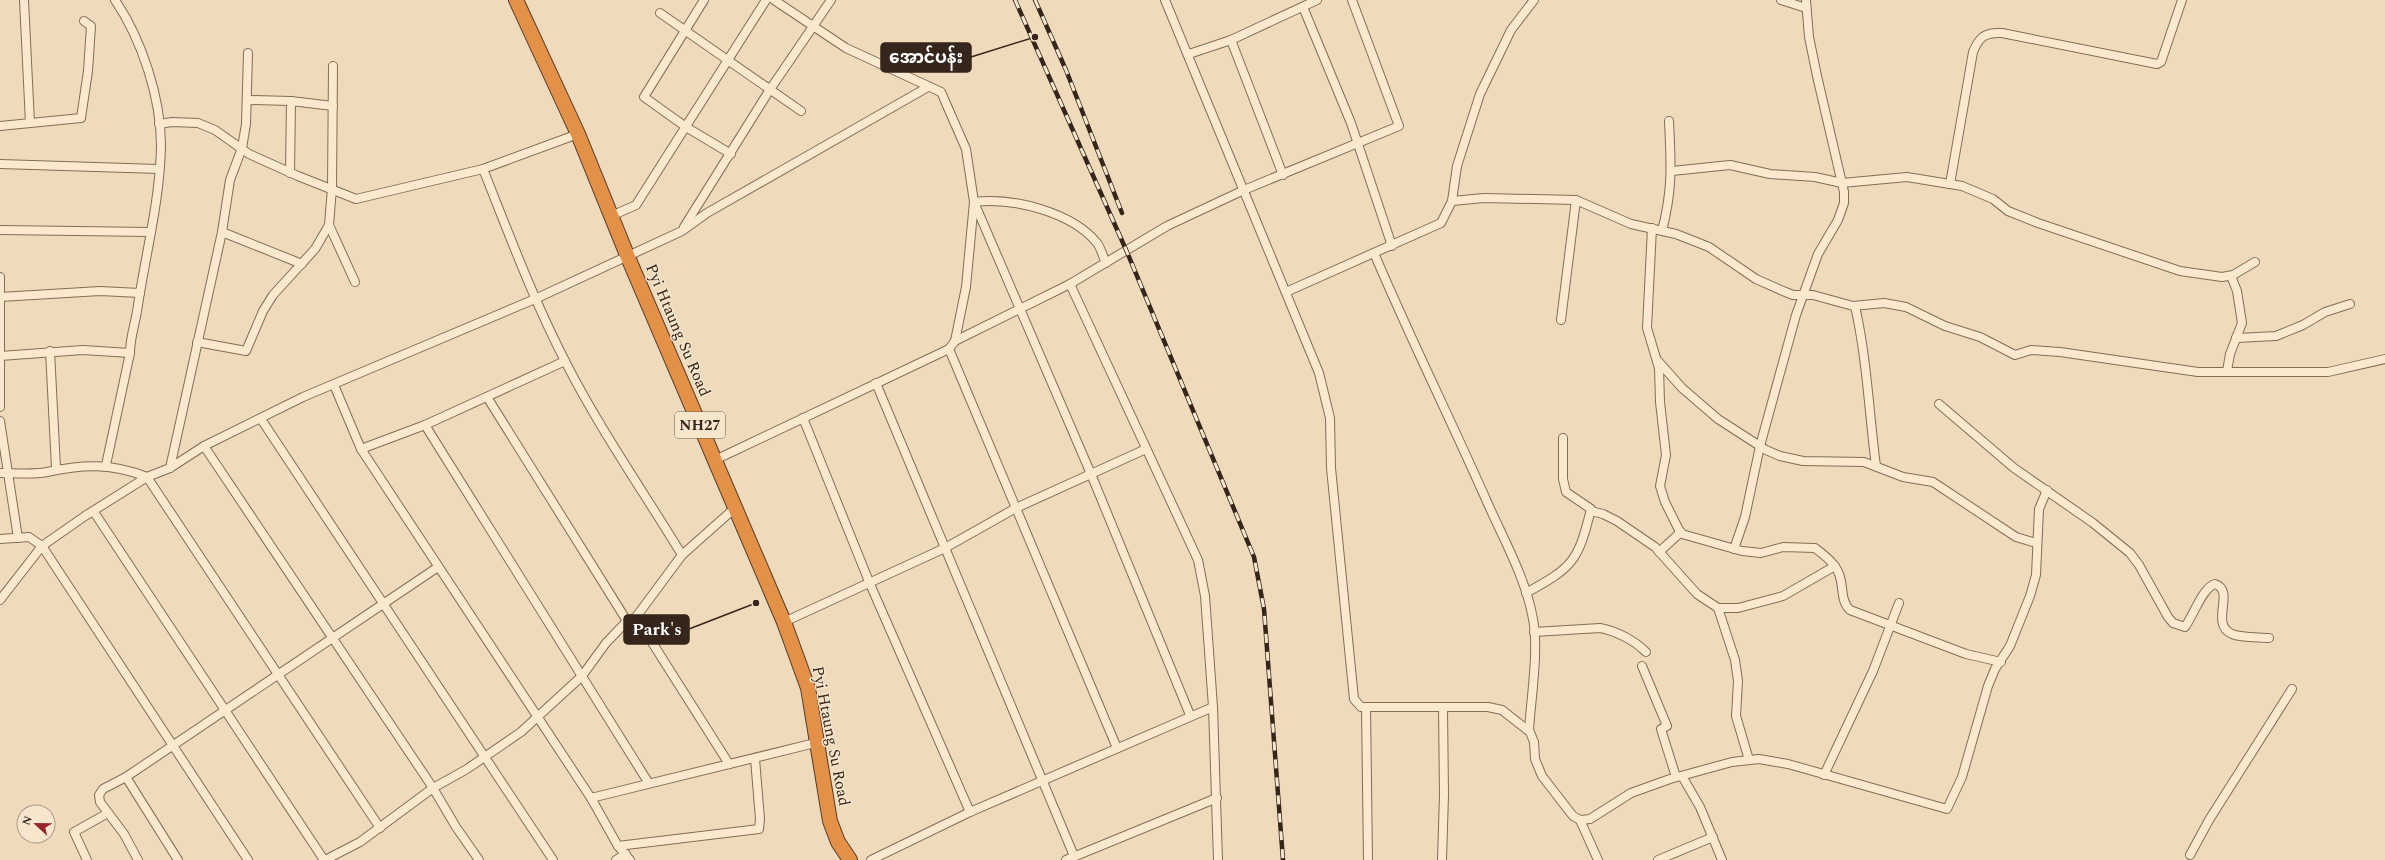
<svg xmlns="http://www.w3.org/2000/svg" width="2385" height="860" viewBox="0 0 2385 860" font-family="Spectral,'Noto Sans Myanmar',serif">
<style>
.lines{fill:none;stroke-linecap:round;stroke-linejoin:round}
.street-casing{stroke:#876b55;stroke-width:10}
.highway-casing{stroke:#543a2a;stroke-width:16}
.street{stroke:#fae9cf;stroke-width:8}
.highway{stroke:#e39148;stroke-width:14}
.rail-casing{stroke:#35251b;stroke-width:4.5}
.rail{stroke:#f6e6cc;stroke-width:3;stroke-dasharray:9;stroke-linecap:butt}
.labels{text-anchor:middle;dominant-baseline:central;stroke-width:3;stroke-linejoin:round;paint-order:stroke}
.shield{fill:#f6e6cc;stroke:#6f5f50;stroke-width:1}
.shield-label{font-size:15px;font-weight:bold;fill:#35251b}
.street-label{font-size:16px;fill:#35251b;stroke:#f6e6cc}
.leader{fill:none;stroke:#35251b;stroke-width:1.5}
.callout-dot{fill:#35251b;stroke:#f6e6cc;stroke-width:1.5}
.callout{fill:#35251b;stroke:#35251b;stroke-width:1.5}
.callout-label{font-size:17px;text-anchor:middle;font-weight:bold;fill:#fff}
</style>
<rect width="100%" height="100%" fill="#efdbbc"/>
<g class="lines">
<defs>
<g id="street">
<path d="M 24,0 L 30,123"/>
<path d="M 704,0 L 644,97 L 686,127 L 731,154"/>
<path d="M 774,0 L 846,48 L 941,92 L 966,149 L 974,202 L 966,287 L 955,341"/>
<path d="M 1165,0 L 1319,373 L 1330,418 L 1331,468 L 1354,699 L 1361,707 L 1488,707 L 1502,710 L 1530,732 L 1534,742 L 1535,759 L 1542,776 L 1573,816 L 1580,820 L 1590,819 L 1631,793 L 1670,779 L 1732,762 L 1759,759 L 1788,764 L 1947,809 L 1962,777 L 1988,686 L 1995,669 L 2010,646 L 2030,596 L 2036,575 L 2039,509 L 2047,490"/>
<path d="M 1781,0 L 1806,8"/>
<path d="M 1303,7 L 1351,123 L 1392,246"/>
<path d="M 660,13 L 801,111"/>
<path d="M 1231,40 L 1283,175"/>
<path d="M 1189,54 L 1231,40 L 1317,0"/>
<path d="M 333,66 L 332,188 L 329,225 L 355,282"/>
<path d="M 249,100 L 291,101 L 333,106"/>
<path d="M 159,124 L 172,122 L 198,123 L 215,130 L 249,154 L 298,176 L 356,199 L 483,169 L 578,134"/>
<path d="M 0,126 L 81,118 L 88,71 L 91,26 L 84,21"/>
<path d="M 0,164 L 159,169"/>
<path d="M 483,169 C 509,234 533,299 565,361 C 599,428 643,491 682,555"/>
<path d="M 1672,171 L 1730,165 L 1770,174 L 1815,177 L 1842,183 L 1907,177 L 1962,186 L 1993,199 L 2008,211 L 2038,223 L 2180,271 L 2222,277 L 2233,275 L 2255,262"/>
<path d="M 290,173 L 291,101"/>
<path d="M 1950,184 L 1973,52 C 1979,37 1985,32 2002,33 L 2157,64 L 2161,62 L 2182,0"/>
<path d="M 1452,201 L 1484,198 L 1576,200 L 1631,224 L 1676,234 L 1709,247 L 1756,279 L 1783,291 L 1793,295 L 1813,295 L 1853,306 L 1884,303 L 1906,307 L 1945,326 L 1980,337 L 2015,355 L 2031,350 L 2060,352 L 2198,372 L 2328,372 L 2385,359"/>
<path d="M 611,216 L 636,205 L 766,0"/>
<path d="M 684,227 L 769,91 L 831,0"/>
<path d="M 1652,228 L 1647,328 L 1659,368 L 1660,402 L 1666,455 L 1660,486 L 1665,502 L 1679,530 L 1682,534 L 1742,551 L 1761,553 L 1783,547 L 1815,548 C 1824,555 1835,563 1839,574 C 1844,586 1840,601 1850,610 L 1966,654 L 2001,662"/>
<path d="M 0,230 L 151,232"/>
<path d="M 1662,231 C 1673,188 1671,164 1669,121"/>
<path d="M 222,232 L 302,264"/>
<path d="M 1374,253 C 1410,338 1451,420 1488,504 C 1504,540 1526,579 1533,619 C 1539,650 1531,698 1529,730"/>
<path d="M 1106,263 C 1103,257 1101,248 1097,243 C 1072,212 1012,197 974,202 L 1091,474 L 1190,715"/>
<path d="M 0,277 L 0,407"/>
<path d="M 1070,284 L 1198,560 L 1205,596 L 1213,707 L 1218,860"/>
<path d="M 1286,292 L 1441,223 L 1452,201 L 1457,166 L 1480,94 L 1511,30 L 1534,0"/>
<path d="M 0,297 L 100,291 L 140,293"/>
<path d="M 1855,306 C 1867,359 1869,413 1876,466"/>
<path d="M 1561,320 L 1576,200"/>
<path d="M 2236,338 L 2276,336 L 2303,325 L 2325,312 L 2350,304"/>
<path d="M 197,342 L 246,351 L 263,311 L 273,295 L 315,249 L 329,225"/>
<path d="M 949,349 L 1117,748"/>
<path d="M 50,351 L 56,468"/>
<path d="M 0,356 L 83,350 L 130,353"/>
<path d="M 1658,361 L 1682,388 L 1718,419 L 1766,450 L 1780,456 L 1803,461 L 1864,462 L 1903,477 L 1933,482 L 2016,537 L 2036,543"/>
<path d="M 2227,371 L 2230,354 L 2242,323 L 2237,291 L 2231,276"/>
<path d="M 876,383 L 1074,856"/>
<path d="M 334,385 L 361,449 L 591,798 L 618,846 L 630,860"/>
<path d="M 487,397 L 627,621"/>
<path d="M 1939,404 L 2014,468 L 2093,523 L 2130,553 L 2139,565 L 2168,617 L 2173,623 L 2185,627 C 2193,616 2203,587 2215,584 C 2236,591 2209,624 2232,634 C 2242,638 2258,637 2269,638"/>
<path d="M 803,418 L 870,584 L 970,812"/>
<path d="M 261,419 L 553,860"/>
<path d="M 0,421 L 18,538"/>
<path d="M 425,425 L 648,782"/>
<path d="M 204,446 L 433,788 L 456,827 L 479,860"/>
<path d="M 361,449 L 425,425 L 565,361"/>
<path d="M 715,460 L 949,349 L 955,341 L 1070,284 L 1167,226 L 1244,190 L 1399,126 L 1352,0"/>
<path d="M 106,465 L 130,353 C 130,336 136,322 138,305 C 146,252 160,200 161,146 C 161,98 142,40 115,0"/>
<path d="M 170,468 L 222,232 L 230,180 L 242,148 L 246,124 L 248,53"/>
<path d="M 0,473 C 15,473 32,475 47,472 C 83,464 112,463 147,477 L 380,828"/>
<path d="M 1591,511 L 1603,514 L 1617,521 L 1655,547 L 1697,594 L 1718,608 L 1738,608 L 1783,596 L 1835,566"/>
<path d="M 94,512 L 324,860"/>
<path d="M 0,539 L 29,537 L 42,546 L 248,860"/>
<path d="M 1734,549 L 1745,517 L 1760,446 L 1796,315 L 1818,254 L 1838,220 L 1844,203 L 1844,192 L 1817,76 L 1809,37 L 1806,0"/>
<path d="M 1659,552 L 1681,532"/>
<path d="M 1526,593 C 1573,567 1578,562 1591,509 L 1566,492 L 1563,479 L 1563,438"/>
<path d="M 0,600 L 42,546 L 85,516 L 147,477 L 170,468 L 204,446 L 303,397 L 535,299 L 682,231 L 707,213 L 928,87"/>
<path d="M 1718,608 L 1735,660 L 1738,681 L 1736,716 L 1749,760"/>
<path d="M 636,617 L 729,764"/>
<path d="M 784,622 L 945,548 L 1016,508 L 1146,449"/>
<path d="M 1534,632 L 1600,628 C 1616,631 1634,640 1646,652"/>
<path d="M 1642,666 L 1667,726 L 1661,729 L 1676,777"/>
<path d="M 1366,707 L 1368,860"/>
<path d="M 1824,775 L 1873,671 L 1899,603"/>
<path d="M 1682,776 L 1700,807 L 1722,860"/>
<path d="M 126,777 L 103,789 L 99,795 L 100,802 L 124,834 L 138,860"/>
<path d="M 591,798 L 815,743"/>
<path d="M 1580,820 L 1598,860"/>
<path d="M 618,846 L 759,829 L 760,819 L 755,759"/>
<path d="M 2190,855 L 2209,820 L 2292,689"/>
<path d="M 87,860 L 74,832 L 108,813"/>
<path d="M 178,860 L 126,777 L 438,567"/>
<path d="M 325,860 L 360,842 L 433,788 L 467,769 L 521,732 L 582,676 L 606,643 L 627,621 L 636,617 L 682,555 L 736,507"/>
<path d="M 616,860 L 626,854"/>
<path d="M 871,860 L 970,812 L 1213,707"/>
<path d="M 1066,860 L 1217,798"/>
<path d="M 1442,860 L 1444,795 L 1443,708"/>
<path d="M 1658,860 L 1713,837"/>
</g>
<path id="highway" d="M 516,0 L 578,134 L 627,255 L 784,622 L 808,688 L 830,821 L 838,842 L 850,860"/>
</defs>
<use href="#street" class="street-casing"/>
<use href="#highway" class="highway-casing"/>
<use href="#street" class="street"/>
<use href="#highway" class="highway"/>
<defs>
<g id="rail">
<path d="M 1015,0 L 1127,252 L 1254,557 L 1264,609 L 1283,860"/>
<path d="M 1035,0 L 1066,70 L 1122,213"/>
</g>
</defs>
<use href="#rail" class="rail-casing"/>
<use href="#rail" class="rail"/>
</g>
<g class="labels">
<rect class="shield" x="675" y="412" width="50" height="26" rx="3"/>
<g class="shield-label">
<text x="700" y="425">NH27</text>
</g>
<g class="street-label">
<text transform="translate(678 330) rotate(67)">Pyi Htaung Su Road</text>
<text transform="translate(831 736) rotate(79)">Pyi Htaung Su Road</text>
</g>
</g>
<path class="leader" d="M1035 37L971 57M756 603L689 629"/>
<g class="callout-dot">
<circle cx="1035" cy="37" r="4"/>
<circle cx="756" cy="603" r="4"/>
</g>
<g class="callout">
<rect x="881" y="43" width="90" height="29" rx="4"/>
<rect x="624" y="615" width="65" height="29" rx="4"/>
</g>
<g class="callout-label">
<text x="926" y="63">အောင်ပန်း</text>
<text x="657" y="635">Park's</text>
</g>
<g transform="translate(36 824) rotate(292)"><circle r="19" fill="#f6e6cc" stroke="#a99985"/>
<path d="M0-3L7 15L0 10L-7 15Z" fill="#97242f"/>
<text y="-6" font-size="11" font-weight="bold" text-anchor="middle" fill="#35251b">N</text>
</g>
</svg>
